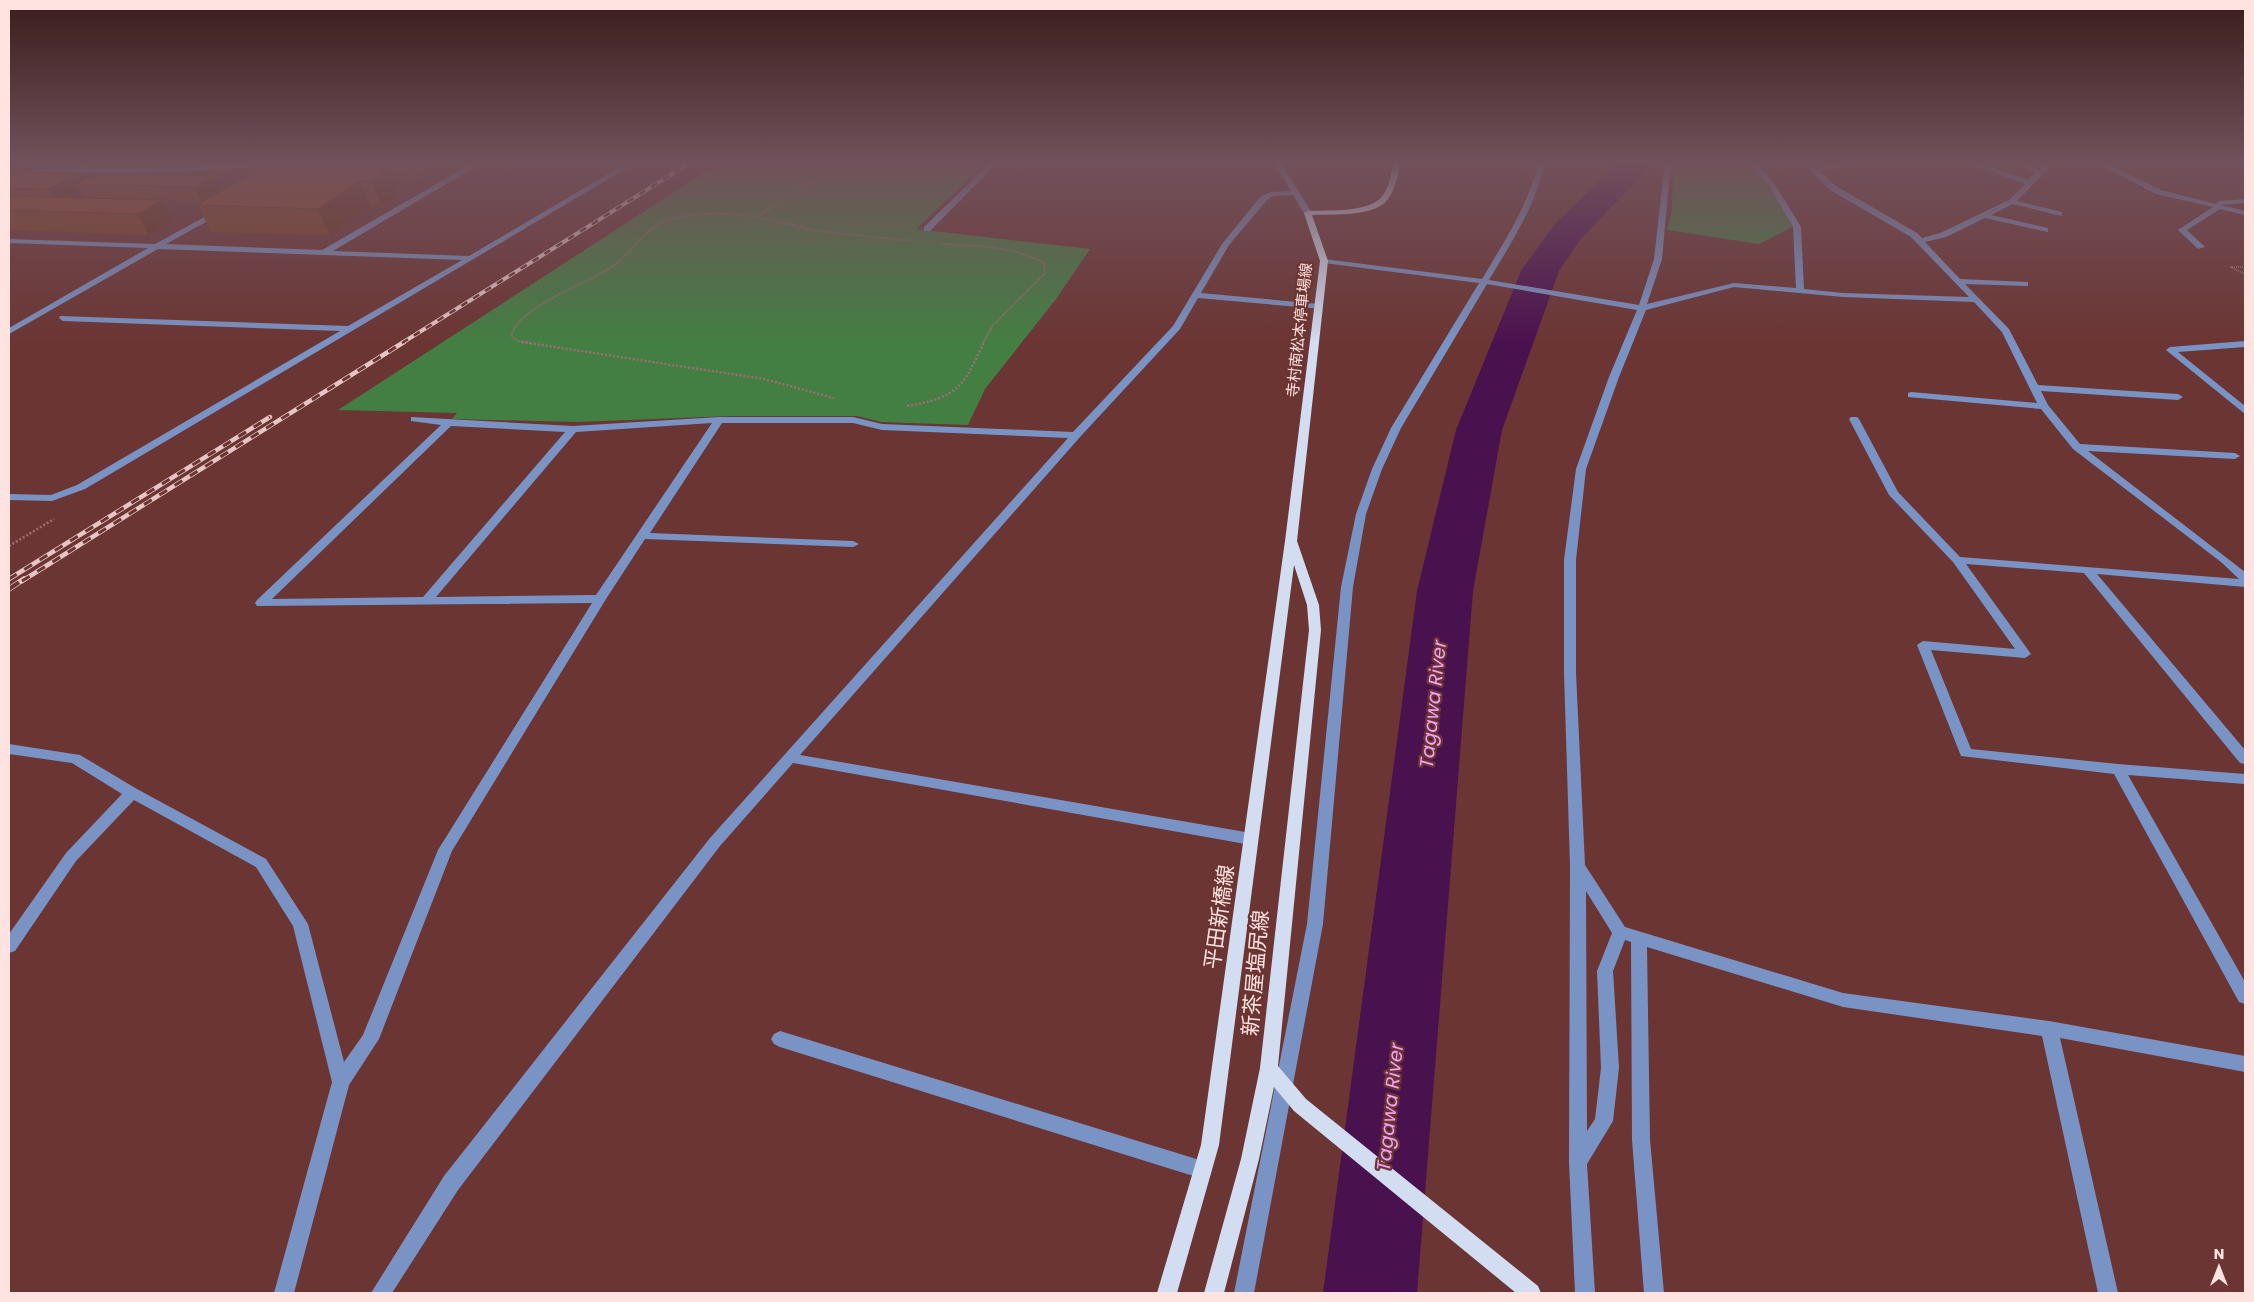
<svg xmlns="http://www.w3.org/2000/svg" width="2254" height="1302" viewBox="0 0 2254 1302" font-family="Poppins,'Noto Sans JP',sans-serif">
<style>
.green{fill:#437f43}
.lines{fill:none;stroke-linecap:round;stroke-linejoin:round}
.river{fill:#4a114f;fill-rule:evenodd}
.path-far1{stroke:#9c6f6d;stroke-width:2;stroke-dasharray:1 1;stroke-linecap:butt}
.path{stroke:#9c6f6d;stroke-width:2.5;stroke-dasharray:2 2;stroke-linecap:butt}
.minor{fill:#7a93c5;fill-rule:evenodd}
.major{fill:#d3ddf2;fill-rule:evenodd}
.rail-far2-casing{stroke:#e6c6c4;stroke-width:4}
.rail-far1-casing{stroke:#e6c6c4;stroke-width:4.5}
.rail-casing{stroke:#e6c6c4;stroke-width:5.5}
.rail-far2{stroke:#6b3533;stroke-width:2.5;stroke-dasharray:7;stroke-linecap:butt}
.rail-far1{stroke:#6b3533;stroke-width:3;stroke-dasharray:9;stroke-linecap:butt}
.rail{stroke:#6b3533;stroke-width:4;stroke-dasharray:12;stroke-linecap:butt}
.wall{fill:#823e1e}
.shaded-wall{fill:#6a3218}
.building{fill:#974823;stroke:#6a3218}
.labels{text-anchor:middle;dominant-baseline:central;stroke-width:4.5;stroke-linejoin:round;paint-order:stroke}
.far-street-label{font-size:15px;fill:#ffe3e1;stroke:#6b3533}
.water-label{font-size:19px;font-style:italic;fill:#f3a2fb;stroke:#6b3533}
.near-street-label{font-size:21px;fill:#ffe3e1;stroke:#6b3533}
</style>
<rect width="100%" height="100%" fill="#6b3533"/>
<g class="green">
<path d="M 722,161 L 988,161 L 916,229 L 1090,249 L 1056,299 L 985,389 L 968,425 L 881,422 L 857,416 L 732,416 L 577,422 L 452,419 L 457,413 L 338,410 Z"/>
<path d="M 1673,161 L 1749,161 L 1780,200 L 1792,227 L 1759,244 L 1667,230 L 1672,210 Z"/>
</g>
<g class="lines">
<path class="river" d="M 1616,161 L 1648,161 L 1647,168 L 1642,175 L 1580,240 L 1559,271 L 1502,430 L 1473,591 L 1417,1293 L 1323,1293 L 1417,591 L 1456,430 L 1521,271 L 1554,225 L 1615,165 Z"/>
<g class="path-far1">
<path d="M 757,217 L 818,231 L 911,241"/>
<path d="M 942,244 C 977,246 1012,246 1044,263 L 1045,273 L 993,325 L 983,343"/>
<path d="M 2245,267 L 2230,267 L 2245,274"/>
<path d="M 530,343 L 517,341 L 511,335 C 525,301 587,286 617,263 C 634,250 644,229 666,221 C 696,211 726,213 757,217 L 783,199 L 828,175 L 836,161"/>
</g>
<g class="path">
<path d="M 522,342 L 764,379 L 834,398"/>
<path d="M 907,406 C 959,397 963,387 984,342"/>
<path d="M 9,546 L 54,519"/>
</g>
<g class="minor">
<path d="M 87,161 L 96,161 L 82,169 L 175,168 L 247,163 L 280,164 L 283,166 L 280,168 L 247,167 L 175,172 L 9,174 L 9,170 L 72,169 Z"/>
<path d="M 476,161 L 485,161 L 333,251 L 469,256 L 630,161 L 639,161 L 85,489 L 52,501 L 9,500 L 9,494 L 51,495 L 77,485 L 340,331 L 63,321 L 59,318 L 60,316 L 348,326 L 462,260 L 158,249 L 9,334 L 9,328 L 148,248 L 9,243 L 9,239 L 155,244 L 219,209 L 223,211 L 222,213 L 166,244 L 322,250 Z"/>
<path d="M 992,161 L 999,161 L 930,231 L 924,231 L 924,227 Z"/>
<path d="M 1273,161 L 1280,161 L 1312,213 L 1305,215 L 1293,195 L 1273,196 L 1267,200 L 1229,245 L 1201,293 L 1319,304 L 1322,305 L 1322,309 L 1198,298 L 1180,329 L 1080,437 L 800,755 L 1251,833 L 1256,835 L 1258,839 L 1256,843 L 1251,845 L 793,763 L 720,846 L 458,1190 L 392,1293 L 371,1293 L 444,1176 L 710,838 L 1068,438 L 882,430 L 853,423 L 722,423 L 650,533 L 853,541 L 859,544 L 853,547 L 645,539 L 606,599 L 452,851 L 379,1039 L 349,1085 L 294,1293 L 274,1293 L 332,1082 L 293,926 L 256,867 L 134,800 L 76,861 L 15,951 L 9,953 L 9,934 L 66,853 L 122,794 L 72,763 L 9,754 L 9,744 L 80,755 L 137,789 L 266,859 L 308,924 L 344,1062 L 363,1035 L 438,850 L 592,603 L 257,606 L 255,603 L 257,600 L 441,425 L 411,421 L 411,417 L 573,426 L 719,417 L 853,417 L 882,424 L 1073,432 L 1173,326 L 1222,244 L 1261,196 L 1271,192 L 1291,191 ZM 712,423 L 596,595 L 436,597 L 576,432 ZM 451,426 L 565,432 L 423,597 L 272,599 Z"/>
<path d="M 1539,161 L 1545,161 C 1537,204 1511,243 1489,280 L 1639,305 L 1654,259 L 1665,161 L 1671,161 L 1662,259 L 1647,304 L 1734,283 L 1796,288 L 1793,227 L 1770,187 L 1748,161 L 1755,161 L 1775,185 L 1801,227 L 1804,289 L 1843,293 L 1969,297 L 1911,237 L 1830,190 L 1801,161 L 1808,161 L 1816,169 L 1846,161 L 1859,161 L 1820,172 L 1836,186 L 1917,233 L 1922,238 L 1940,233 L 2009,200 L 2025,184 L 1962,161 L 1973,161 L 2028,180 L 2035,173 L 2017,161 L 2025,161 L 2039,170 L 2044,161 L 2051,161 L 2046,171 L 2017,201 L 2062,212 L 2062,216 L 2013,204 L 1991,215 L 2048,228 L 2048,232 L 1985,218 L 1946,237 L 1925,242 L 1960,279 L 2028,282 L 2028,286 L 2025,286 L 1965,284 L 2009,329 L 2038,385 L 2178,394 L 2183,397 L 2178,400 L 2041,391 L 2048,405 L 2080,444 L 2235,453 L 2240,456 L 2235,459 L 2088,451 L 2245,572 L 2245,587 L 2097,574 L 2245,750 L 2245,764 L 2240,763 L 2084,573 L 1966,564 L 2031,654 L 2025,658 L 1931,650 L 1971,749 L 2118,764 L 2245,774 L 2245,784 L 2128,775 L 2245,982 L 2245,1004 L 2239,1002 L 2114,774 L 1961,756 L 1917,645 L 1923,641 L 2015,649 L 1953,562 L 1889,495 L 1849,419 L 1851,417 L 1857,417 L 1859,419 L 1898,492 L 1960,557 L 2239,579 L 2221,562 L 2073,449 L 2041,409 L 1908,397 L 1908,393 L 1911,392 L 2037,403 L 2002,332 L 1974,302 L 1843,297 L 1734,287 L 1646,310 L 1619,377 L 1586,469 L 1576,560 L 1576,673 L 1585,865 L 1625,927 L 1843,993 L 2049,1021 L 2245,1056 L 2245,1072 L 2060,1038 L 2118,1293 L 2098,1293 L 2042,1036 L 1843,1007 L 1647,947 L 1650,1140 L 1664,1293 L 1644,1293 L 1632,1140 L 1631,942 L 1625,940 L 1613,971 L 1619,1068 L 1613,1121 L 1587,1164 L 1595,1293 L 1575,1293 L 1569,1162 L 1570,866 L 1564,673 L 1564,560 L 1576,469 L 1609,377 L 1637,310 L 1487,284 L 1401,428 L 1382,469 L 1366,514 L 1353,587 L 1323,924 L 1254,1293 L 1234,1293 L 1307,924 L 1341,587 L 1356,514 L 1372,469 L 1391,428 L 1479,283 L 1324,263 L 1320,261 L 1324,259 L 1482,279 C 1504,242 1529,204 1539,161 ZM 1586,891 L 1612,933 L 1597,971 L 1601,1068 L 1595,1119 L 1587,1131 Z"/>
<path d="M 2093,161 L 2102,161 L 2161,190 L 2216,204 L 2219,201 L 2245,199 L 2245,203 L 2221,205 L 2245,211 L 2245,215 L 2220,209 L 2187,230 L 2205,247 L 2198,249 L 2178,230 L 2213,207 L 2156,194 Z"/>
<path d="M 2245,341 L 2245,347 L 2178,352 L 2245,406 L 2245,414 L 2166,350 L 2170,347 Z"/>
<path d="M 780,1031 L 1203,1161 L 1210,1164 L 1212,1170 L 1210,1176 L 1203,1179 L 780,1047 L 774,1044 L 771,1039 L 774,1034 Z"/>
</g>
<path class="major" d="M 1394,161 L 1401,161 C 1398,174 1396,188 1388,199 C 1376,217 1332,214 1312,215 L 1328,261 L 1297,541 L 1319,605 L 1321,630 L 1278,1066 L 1306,1099 L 1538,1286 L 1541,1293 L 1516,1293 L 1294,1111 L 1274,1087 L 1259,1159 L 1224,1293 L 1204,1293 L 1241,1159 L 1260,1068 L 1309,630 L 1307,605 L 1294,565 L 1219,1145 L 1177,1293 L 1157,1293 L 1201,1145 L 1285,541 L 1320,261 L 1304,213 L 1308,211 C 1327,210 1372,213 1383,195 C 1390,185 1391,173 1394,161 Z"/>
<defs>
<path id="rail-far2" d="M 402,343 L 693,161"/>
<g id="rail-far1">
<path d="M 9,579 L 270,417"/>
<path d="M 22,581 L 404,342"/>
</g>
<path id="rail" d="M 9,589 L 24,579"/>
</defs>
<use href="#rail-far2" class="rail-far2-casing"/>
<use href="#rail-far1" class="rail-far1-casing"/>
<use href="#rail" class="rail-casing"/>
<use href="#rail-far2" class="rail-far2"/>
<use href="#rail-far1" class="rail-far1"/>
<use href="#rail" class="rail"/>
</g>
<g class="wall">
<path d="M 271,161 L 453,161 L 429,174 L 428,174 L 428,176 L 420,181 L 394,179 L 397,187 L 395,188 L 398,195 L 382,207 L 370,206 L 330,235 L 211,232 L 198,205 Z"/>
<path d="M 9,168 L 34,172 L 80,173 L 83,180 L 220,190 L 201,201 L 83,197 L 80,190 L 66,197 L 162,200 L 173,220 L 148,235 L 9,230 Z"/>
</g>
<g class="shaded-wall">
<path d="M 425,161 L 453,161 L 429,174 Z"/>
<path d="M 388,162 L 397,187 L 395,188 L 398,195 L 382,207 L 372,181 L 376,169 Z"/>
<path d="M 30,166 L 38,179 L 18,171 Z"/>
<path d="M 426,170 L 428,176 L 420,181 L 418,174 Z"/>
<path d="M 80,173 L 86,184 L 76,184 L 80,190 L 56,202 L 48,189 Z"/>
<path d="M 214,176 L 220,190 L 201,201 L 194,187 Z"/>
<path d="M 359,181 L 370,206 L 330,235 L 318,209 Z"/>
<path d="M 162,200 L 173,220 L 148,235 L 138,214 Z"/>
</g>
<g class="building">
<path d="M 271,161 L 388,162 L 376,169 L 388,170 L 372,181 L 359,181 L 318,209 L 198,205 Z"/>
<path d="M 15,165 L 30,166 L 18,171 L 80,173 L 48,189 L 9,188 L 9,168 Z"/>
<path d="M 390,167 L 426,170 L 418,174 L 392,172 Z"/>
<path d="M 98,173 L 214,176 L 194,187 L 76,184 Z"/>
<path d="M 9,196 L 162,200 L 138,214 L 9,210 Z"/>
</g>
<linearGradient id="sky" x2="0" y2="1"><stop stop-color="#3b1d1c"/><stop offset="0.47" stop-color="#71515b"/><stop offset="1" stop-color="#71515b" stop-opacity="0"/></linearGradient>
<rect width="2254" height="344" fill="url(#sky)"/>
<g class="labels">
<g class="far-street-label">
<text transform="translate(1299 330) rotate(-84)">寺村南松本停車場線</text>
</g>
<g class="water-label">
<text transform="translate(1433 704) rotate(-84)">Tagawa River</text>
<text transform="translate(1390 1107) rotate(-84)">Tagawa River</text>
</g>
<g class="near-street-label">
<text transform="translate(1219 917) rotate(-82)">平田新橋線</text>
<text transform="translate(1255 973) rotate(-85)">新茶屋塩尻線</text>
</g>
</g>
<rect width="2254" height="1302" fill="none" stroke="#ffe3e1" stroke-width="20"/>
<g transform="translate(2219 1267)" stroke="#6b3533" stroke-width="4" paint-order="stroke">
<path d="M0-4L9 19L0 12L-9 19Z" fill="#ffe3e1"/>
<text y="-8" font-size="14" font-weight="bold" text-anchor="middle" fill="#ffe3e1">N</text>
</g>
</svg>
